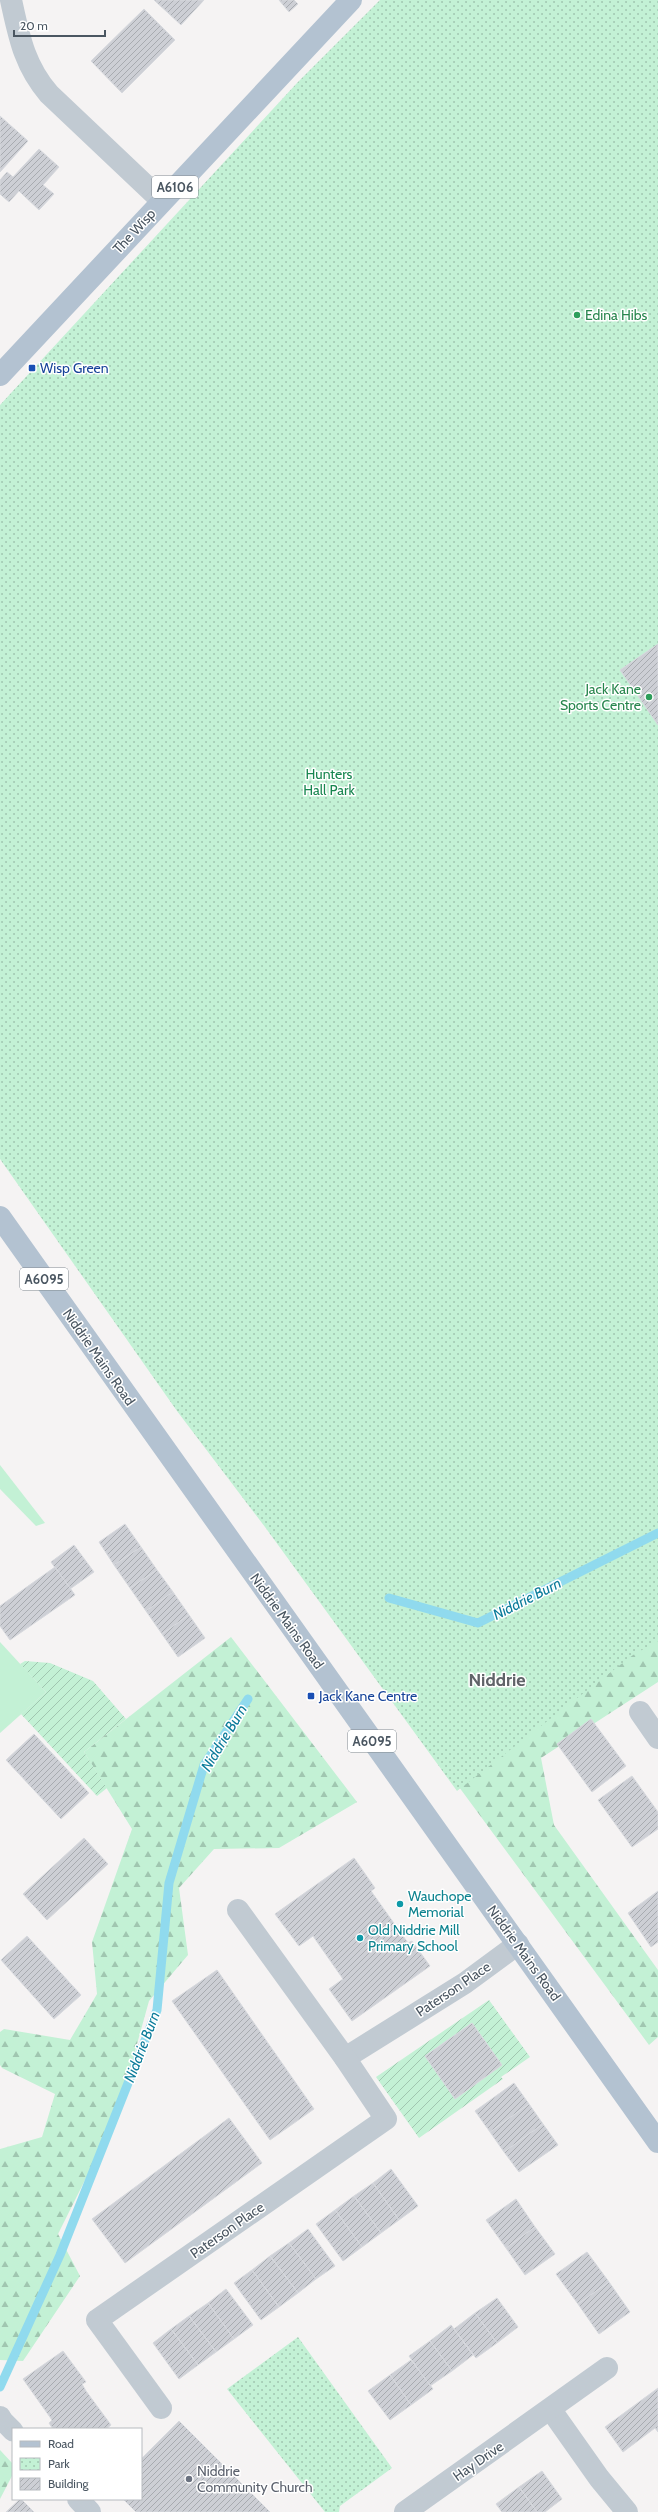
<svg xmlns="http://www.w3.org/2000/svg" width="658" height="2512" viewBox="0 0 658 2512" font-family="Cabin,sans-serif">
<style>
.grass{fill:#c3f1d5}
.forest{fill:url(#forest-firs)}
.park{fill:url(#park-dots)}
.garden{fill:url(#garden-furrows);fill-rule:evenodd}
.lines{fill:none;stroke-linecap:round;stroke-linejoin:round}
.stream{stroke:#90daee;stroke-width:9}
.building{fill:url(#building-hatch);stroke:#d7d9de}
.pedestrian{stroke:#c1cad2;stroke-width:21}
.minor{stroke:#c1cad2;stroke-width:22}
.primary{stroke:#b3c2d1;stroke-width:22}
.leisure-dot{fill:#2e9e5b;stroke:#fff;stroke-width:1.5}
.transit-dot{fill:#1a4fb4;stroke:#fff;stroke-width:1.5}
.culture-dot{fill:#0f9aa8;stroke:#fff;stroke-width:1.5}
.worship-dot{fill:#6b7280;stroke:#fff;stroke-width:1.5}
.labels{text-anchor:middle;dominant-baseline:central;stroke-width:3;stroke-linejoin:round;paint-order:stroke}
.shield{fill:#fff;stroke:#808990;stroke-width:1}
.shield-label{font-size:13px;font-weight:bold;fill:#4a5661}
.street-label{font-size:14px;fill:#4a5661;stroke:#fff}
.leisure-label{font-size:14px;fill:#27864d;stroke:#fff;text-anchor:start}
.transit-label{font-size:14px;fill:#164399;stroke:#fff;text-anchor:start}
.park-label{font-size:14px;fill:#17864f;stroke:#fff}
.culture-label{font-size:14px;fill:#0d838f;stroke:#fff;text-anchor:start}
.worship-label{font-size:14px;fill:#5b616d;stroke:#fff;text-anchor:start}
.water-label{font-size:15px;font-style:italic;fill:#0c7c9b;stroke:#fff}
.district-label{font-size:18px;font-weight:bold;fill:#5f6368;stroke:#fff}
</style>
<defs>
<pattern id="forest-firs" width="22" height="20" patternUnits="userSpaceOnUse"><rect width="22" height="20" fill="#c3f1d5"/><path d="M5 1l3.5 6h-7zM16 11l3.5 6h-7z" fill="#a0c6b0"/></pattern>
<pattern id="park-dots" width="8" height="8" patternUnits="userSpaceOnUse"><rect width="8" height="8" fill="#c3f1d5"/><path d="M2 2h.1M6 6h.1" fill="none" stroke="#a0c6b0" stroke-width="1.8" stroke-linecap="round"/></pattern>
<pattern id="garden-furrows" width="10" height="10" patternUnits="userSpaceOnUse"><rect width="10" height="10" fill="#c3f1d5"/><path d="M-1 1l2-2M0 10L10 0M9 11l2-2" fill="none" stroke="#a0c6b0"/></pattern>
<pattern id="building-hatch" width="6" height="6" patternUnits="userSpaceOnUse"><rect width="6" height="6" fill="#cdcfd5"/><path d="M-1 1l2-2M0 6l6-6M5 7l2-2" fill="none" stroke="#a8abb0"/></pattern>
</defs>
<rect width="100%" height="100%" fill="#f5f3f3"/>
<g class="grass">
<path d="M 0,1465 L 45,1523 L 36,1526 L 0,1489 Z"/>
<path d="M 0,1642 L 46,1692 L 0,1733 Z"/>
</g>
<g class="forest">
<path d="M 658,1522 L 658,1682 L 541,1758 L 554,1825 L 658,1970 L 658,2037 L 649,2045 L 269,1529 Z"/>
<path d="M 231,1637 L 357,1802 L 279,1848 L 214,1849 L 179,1888 L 188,1955 L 149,2001 L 117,2116 L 58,2234 L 80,2276 L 23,2361 L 0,2360 L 0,2149 L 42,2137 L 55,2094 L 2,2068 L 0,2065 L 0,2032 L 4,2029 L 70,2040 L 97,1994 L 92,1942 L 132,1829 L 84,1752 Z"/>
<path d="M 0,2450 L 13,2464 L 13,2474 L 0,2499 Z"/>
</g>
<g class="park">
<path d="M 380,0 L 658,0 L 658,1641 L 633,1655 L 457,1791 L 265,1527 L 177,1411 L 0,1159 L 0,405 L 297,83 Z"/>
<path d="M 298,2337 L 392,2468 L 340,2506 L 339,2512 L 325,2512 L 227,2389 Z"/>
</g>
<g class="garden">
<path d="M 25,1661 L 50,1663 L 93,1681 L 126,1719 L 84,1752 L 107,1788 L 97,1796 L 21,1714 L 46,1692 L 20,1664 Z"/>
<path d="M 489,2000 L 530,2057 L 501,2077 L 503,2079 L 419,2138 L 376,2077 ZM 472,2023 L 502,2065 L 455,2099 L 425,2056 Z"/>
</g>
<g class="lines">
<g class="stream">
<path d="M 389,1598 L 478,1623 L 658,1533"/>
<path d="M 0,2387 L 60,2255 L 157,2010 L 169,1883 L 204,1765 L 248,1699"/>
</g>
</g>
<g class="building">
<path d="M 154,0 L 204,0 L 181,25 Z"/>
<path d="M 279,0 L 294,0 L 298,4 L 289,12 Z"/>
<path d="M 144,9 L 175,40 L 122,93 L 91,61 Z"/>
<path d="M 0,116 L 28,141 L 0,172 Z"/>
<path d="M 39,149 L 59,167 L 43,185 L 54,194 L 39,210 L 19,191 L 9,202 L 0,194 L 0,180 L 7,172 L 13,177 Z"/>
<path d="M 658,644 L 658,725 L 620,670 Z"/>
<path d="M 125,1524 L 141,1547 L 114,1565 L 99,1542 Z"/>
<path d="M 74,1545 L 94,1572 L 70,1589 L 51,1562 Z"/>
<path d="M 141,1547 L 157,1570 L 130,1588 L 114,1565 Z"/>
<path d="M 55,1567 L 75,1595 L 10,1640 L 0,1626 L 0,1606 Z"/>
<path d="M 157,1570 L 173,1592 L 146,1611 L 130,1588 Z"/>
<path d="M 173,1592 L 189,1615 L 162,1634 L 146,1611 Z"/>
<path d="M 189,1615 L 205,1638 L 178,1657 L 162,1634 Z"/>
<path d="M 591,1719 L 626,1766 L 592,1792 L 557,1744 Z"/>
<path d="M 34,1734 L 89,1793 L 61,1819 L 6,1760 Z"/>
<path d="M 632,1776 L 658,1812 L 658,1829 L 632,1847 L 598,1800 Z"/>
<path d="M 84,1838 L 108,1864 L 47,1920 L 23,1894 Z"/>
<path d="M 354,1858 L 375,1888 L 371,1891 L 408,1943 L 412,1941 L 430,1966 L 352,2021 L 329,1989 L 343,1979 L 313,1936 L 299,1946 L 275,1914 Z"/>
<path d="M 658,1891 L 658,1942 L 651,1947 L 628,1913 Z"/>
<path d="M 27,1936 L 81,1995 L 54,2019 L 1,1960 Z"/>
<path d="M 217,1970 L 314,2109 L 270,2140 L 172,2001 Z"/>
<path d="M 472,2023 L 502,2065 L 455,2099 L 425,2056 Z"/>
<path d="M 514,2083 L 529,2104 L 490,2132 L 475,2111 Z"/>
<path d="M 529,2104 L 543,2124 L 504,2152 L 490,2132 Z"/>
<path d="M 229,2118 L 262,2163 L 125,2263 L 92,2219 Z"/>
<path d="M 543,2124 L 558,2145 L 519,2172 L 504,2152 Z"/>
<path d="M 391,2169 L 418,2206 L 399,2220 L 373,2183 Z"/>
<path d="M 373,2183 L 399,2220 L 381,2233 L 354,2196 Z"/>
<path d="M 354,2196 L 381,2233 L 362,2247 L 335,2210 Z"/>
<path d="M 516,2199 L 535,2227 L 506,2248 L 486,2220 Z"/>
<path d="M 335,2210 L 362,2247 L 343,2261 L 316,2224 Z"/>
<path d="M 535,2227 L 555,2254 L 525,2275 L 506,2248 Z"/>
<path d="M 308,2229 L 335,2266 L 316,2279 L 289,2243 Z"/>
<path d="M 289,2243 L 316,2279 L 298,2293 L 270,2256 Z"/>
<path d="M 587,2252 L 609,2282 L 578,2304 L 556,2274 Z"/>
<path d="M 270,2256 L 298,2293 L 279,2307 L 252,2270 Z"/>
<path d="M 252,2270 L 279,2307 L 261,2320 L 234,2283 Z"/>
<path d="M 609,2282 L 630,2312 L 599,2334 L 578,2304 Z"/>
<path d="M 226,2289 L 253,2325 L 234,2339 L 208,2303 Z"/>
<path d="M 497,2298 L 518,2327 L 497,2343 L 475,2313 Z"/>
<path d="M 208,2303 L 234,2339 L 216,2352 L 189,2316 Z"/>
<path d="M 475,2313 L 497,2343 L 476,2358 L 454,2329 Z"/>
<path d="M 189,2316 L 216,2352 L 198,2365 L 171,2329 Z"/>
<path d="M 451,2325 L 473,2355 L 452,2371 L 430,2341 Z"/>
<path d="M 171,2329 L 198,2365 L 179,2379 L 153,2343 Z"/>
<path d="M 430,2341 L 452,2371 L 430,2386 L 409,2356 Z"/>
<path d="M 63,2351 L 86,2382 L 82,2384 L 86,2391 L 111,2425 L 106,2429 L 53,2429 L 49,2423 L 52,2420 L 23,2379 Z"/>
<path d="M 411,2360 L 433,2389 L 411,2405 L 390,2375 Z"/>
<path d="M 390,2375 L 411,2405 L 390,2420 L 368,2391 Z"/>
<path d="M 658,2388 L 658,2432 L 655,2428 L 623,2452 L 605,2427 Z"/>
<path d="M 179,2421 L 270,2512 L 136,2512 L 123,2499 L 141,2499 L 141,2459 Z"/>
<path d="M 542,2471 L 562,2499 L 545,2512 L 537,2512 L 519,2487 Z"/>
<path d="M 519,2487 L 537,2512 L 502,2512 L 496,2504 Z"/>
<path d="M 20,2499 L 21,2499 L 34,2512 L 6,2512 Z"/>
</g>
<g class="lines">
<path class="pedestrian" d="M 1,2419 L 13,2431"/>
<g class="minor">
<path d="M 11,0 C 19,36 24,65 49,94 L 162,201"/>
<path d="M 640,1712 L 658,1738"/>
<path d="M 345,2058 L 465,1983 L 518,1944"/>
<path d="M 161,2408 L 97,2320 L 386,2119 L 345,2058 L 238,1910"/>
<path d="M 551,2410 L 599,2478 L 627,2512"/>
<path d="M 0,2417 L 1,2419"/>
<path d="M 78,2499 L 90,2512"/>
<path d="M 405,2512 L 607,2368"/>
</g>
<g class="primary">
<path d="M 0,375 L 351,0"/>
<path d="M 0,1217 L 658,2142"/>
</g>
</g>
<g class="leisure-dot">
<circle cx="577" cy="315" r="4"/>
<circle cx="649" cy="697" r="4"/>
</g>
<g class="transit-dot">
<rect x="28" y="364" width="8" height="8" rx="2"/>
<rect x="307" y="1692" width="8" height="8" rx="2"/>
</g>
<g class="culture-dot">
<circle cx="400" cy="1904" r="4"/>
<circle cx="360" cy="1938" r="4"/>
</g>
<circle class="worship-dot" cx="189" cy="2479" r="4"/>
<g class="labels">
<g class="shield">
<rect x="152" y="176" width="46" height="22" rx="3"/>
<rect x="20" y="1268" width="48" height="22" rx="3"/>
<rect x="348" y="1730" width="48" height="22" rx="3"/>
</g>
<g class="shield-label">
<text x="175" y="187">A6106</text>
<text x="44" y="1279">A6095</text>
<text x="372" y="1741">A6095</text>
</g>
<g class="street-label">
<text transform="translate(134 231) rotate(-47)">The Wisp</text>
<text transform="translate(99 1357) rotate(55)">Niddrie Mains Road</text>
<text transform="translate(287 1621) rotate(54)">Niddrie Mains Road</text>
<text transform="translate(524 1953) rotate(54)">Niddrie Mains Road</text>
<text transform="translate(453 1989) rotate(-34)">Paterson Place</text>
<text transform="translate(227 2230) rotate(-35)">Paterson Place</text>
<text transform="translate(478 2461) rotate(-35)">Hay Drive</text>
</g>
<g class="leisure-label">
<text x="585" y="315">Edina Hibs</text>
<text x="641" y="689" text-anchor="end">Jack Kane<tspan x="641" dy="16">Sports Centre</tspan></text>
</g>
<g class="transit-label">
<text x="40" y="368">Wisp Green</text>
<text x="319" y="1696">Jack Kane Centre</text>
</g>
<g class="park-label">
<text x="329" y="774">Hunters<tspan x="329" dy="16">Hall Park</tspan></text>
</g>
<g class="culture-label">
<text x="408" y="1896">Wauchope<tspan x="408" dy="16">Memorial</tspan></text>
<text x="368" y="1930">Old Niddrie Mill<tspan x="368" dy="16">Primary School</tspan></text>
</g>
<g class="worship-label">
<text x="197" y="2471">Niddrie<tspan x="197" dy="16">Community Church</tspan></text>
</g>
<g class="water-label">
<text transform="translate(527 1599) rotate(-27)">Niddrie Burn</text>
<text transform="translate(224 1738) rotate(-59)">Niddrie Burn</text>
<text transform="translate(142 2047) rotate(-69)">Niddrie Burn</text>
</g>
<g class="district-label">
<text x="497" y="1680">Niddrie</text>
</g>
</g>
<rect x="12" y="2428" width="130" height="72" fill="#ffffff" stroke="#b7bbc0"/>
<rect x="20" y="2441" width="20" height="6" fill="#b3c2d1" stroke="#b7bbc0"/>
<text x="48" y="2448" font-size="12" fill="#4a5661">Road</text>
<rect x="20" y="2458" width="20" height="12" fill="url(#park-dots)" stroke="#b7bbc0"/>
<text x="48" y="2468" font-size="12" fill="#4a5661">Park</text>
<rect x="20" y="2478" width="20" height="12" fill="url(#building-hatch)" stroke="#b7bbc0"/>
<text x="48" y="2488" font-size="12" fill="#4a5661">Building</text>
<path d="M14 30v6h91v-6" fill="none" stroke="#4a5661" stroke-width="2"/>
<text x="20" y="30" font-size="12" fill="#4a5661" stroke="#ffffff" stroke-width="3" paint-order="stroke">20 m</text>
</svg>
